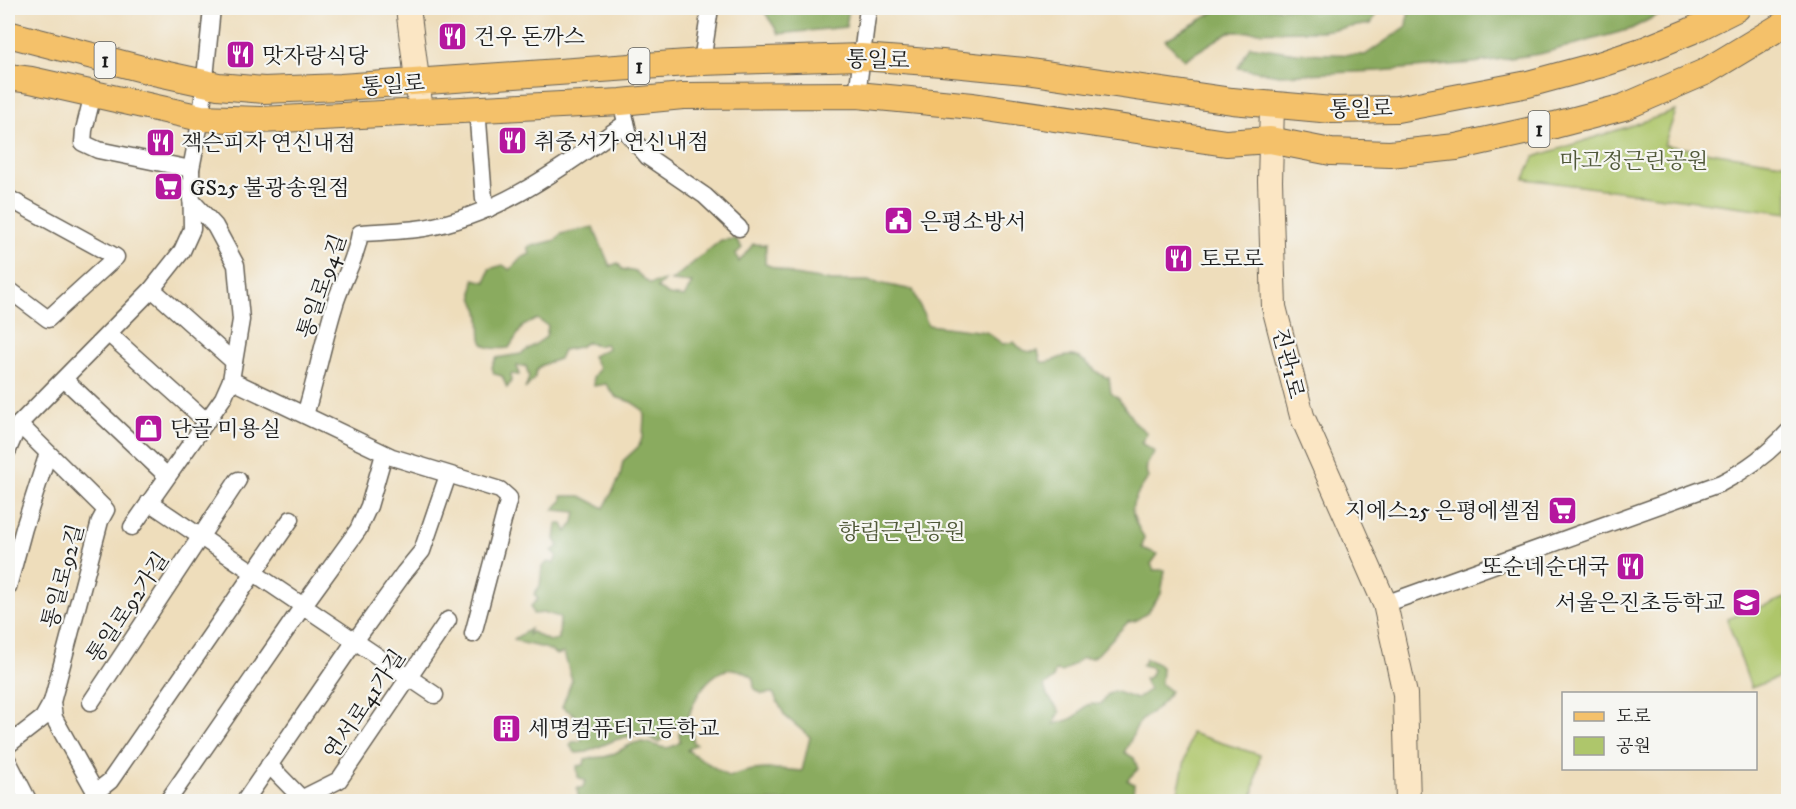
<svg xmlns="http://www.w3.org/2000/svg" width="1796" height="809" font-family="'IM FELL DW Pica','Noto Serif KR',serif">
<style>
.green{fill:#aec66b;stroke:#657144;stroke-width:1.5}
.forest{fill:#8aab5f;stroke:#53643e;stroke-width:1.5}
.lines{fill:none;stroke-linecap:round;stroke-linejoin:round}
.minor-casing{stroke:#666054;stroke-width:19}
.secondary-casing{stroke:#666054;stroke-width:26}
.primary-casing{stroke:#666054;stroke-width:28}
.minor{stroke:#fff;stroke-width:16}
.secondary{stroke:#fbe6c4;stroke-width:24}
.primary{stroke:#f4c16b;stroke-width:26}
.labels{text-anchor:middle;stroke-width:4.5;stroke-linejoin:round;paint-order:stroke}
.shield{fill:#f6f6f2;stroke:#5d5d5c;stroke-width:1.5}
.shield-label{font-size:21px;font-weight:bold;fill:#1c1c1c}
.poi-label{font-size:22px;fill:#1c1c1c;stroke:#f6f6f2;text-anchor:start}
.street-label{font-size:22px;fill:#1c1c1c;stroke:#f6f6f2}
.park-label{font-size:22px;fill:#4f5838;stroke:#f6f6f2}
</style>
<rect width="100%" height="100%" fill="#f6f6f2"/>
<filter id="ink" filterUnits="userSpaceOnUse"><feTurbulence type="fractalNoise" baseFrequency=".0167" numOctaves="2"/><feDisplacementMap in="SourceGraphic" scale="12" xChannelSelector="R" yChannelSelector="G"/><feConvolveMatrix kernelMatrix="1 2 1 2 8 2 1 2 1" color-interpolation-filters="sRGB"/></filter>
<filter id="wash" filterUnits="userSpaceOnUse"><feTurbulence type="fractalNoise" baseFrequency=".008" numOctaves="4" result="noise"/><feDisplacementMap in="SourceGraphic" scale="24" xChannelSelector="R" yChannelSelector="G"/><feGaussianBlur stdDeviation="1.35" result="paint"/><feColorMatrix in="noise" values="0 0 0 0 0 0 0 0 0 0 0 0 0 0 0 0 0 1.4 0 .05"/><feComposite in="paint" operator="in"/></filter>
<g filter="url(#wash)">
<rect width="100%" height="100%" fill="#edb"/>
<g class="green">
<path d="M1676,111L1664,145L1788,164V213L1525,179L1534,157Z"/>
<path d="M1788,597V674L1751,688L1727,619Z"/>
<path d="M1191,733L1260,755L1252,801H1176Z"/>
</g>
<g class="forest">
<path d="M762,8H849L846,27L779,34Z"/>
<path d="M1217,8H1379L1371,24L1321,31L1229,32L1184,60L1165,40L1216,11Z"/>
<path d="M1409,8H1671L1631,29L1540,54L1473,63L1379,71L1279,75L1238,68L1250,46L1296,53L1365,55L1407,26Z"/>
<path d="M593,227L610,266L618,263L622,269L636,272L650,284L665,280L657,288L669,295L684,297L692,283L671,281L721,240L736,239L742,248L736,254L739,262L753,244L766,245L765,264L794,275L832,281H868L913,290L928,325L986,332L1003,344L1014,342C1022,351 1027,353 1038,351L1041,362C1053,364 1061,354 1073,356C1089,359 1095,376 1109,378L1111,393L1119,399L1135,423L1147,433L1141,443L1155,452C1148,459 1144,468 1148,478C1130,505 1126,508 1144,537L1142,548L1158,554L1151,564L1154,570H1165L1161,594L1148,612L1135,621L1128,622L1098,654L1091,658H1083L1062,672L1055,671L1053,679L1044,686L1047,695L1060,712L1054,724C1061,722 1072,720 1077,715C1088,704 1083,704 1101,704L1107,695L1114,691L1136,699L1149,690L1144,679L1150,677L1153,670L1150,667L1142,665L1146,659L1156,663L1162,668L1161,684L1170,691C1162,710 1147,711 1137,726C1132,735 1131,743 1124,752L1134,758L1138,769L1127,780L1134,784L1133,794L1128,801H1109L1107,799L1097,802L579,801L577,788H582L586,781L578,777L577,766L584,765L585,759C593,757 596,758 603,757C616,756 627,743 639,742C657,742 662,755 680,742L679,732L692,728L693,742L696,744L687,750L729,777C754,766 776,769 802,771L810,737L785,716L773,693L762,694L754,688L753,678C722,652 695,691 688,719L670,729L659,743L650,738L647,732L615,740L587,752L576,753L570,746L572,742L582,741L575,715L562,707L572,680L564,653L556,655C545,643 526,648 514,639L530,629L528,635L532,632L549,641L559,639L560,617L546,613L533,614L531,606L538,599L534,594L540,586L542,567L548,562L554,563L557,555L552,551L559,546L555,539L557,524H563L567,532L574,522L576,512L553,510L562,501V496H581L604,508L620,477L623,461L639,446L643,435L644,415L643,410L631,402L616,397L606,384L594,386L593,377L599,369L592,356L608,348L605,344L597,346L587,342L579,347L563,350L559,359C548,363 535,364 535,378L525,389L529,377L526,366H517L519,375L511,374V382L507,388L502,376L494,374L492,367L496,358L521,354L546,337L548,326L537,319L523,326L509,348C471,352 484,337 479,311C478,307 476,306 475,302C471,295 473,286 474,279L486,282L489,269L503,265L510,270L521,258L530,254L528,247L556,240L561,234Z"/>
</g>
</g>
<g filter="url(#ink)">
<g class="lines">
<defs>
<g id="minor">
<path d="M702,62L710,8"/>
<path d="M93,94L84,130L83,143L98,150L191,169"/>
<path d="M857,95L868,8"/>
<path d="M477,108L484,199L488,209"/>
<path d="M624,114L629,135L648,157L705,196L739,228"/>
<path d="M8,198L116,257L48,319L8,289"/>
<path d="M152,289L234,362"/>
<path d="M109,334L206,421"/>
<path d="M64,379L167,476"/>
<path d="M231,380L392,457L500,490L509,498L473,634"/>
<path d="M305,415C316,379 323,343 334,307C341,282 356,260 360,233C381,232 403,231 424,228C501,215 564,166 626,123"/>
<path d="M19,424L106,510L100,521L52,702L54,718L101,802"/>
<path d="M8,450L19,424L152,289L182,251L192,229L191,169L201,118L212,8"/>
<path d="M149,502L435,695"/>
<path d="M132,527L223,398L231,380L241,320L236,265L215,226L191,200"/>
<path d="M8,587L24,528L48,453"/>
<path d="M1385,604L1721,483C1746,470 1769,453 1788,432"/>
<path d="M91,702L238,480"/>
<path d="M8,745L43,718L52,702"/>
<path d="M8,761L29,802"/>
<path d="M269,765L305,802"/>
<path d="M96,792L110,781L291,519"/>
<path d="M167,802L303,606L358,530L369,506L384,454"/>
<path d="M244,802L355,641L404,573L422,551L448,475"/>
<path d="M295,802L339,780L448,620"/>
</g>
<g id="secondary">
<path d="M408,8L421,111"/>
<path d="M1272,106L1270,181L1274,307L1302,416L1385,604L1405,694L1408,802"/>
</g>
<g id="primary">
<path d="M8,34L154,72L218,86L264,90L341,87L702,62L861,57L942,63L1025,71L1232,101L1332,110L1397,109L1528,84L1602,64L1647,49L1691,31L1737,8"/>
<path d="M8,77L31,80L201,118L261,120L621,102L683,96L857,95L973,106L1226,143L1270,140L1331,152L1390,154L1456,147L1555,125L1624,107L1705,72L1788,22"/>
</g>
</defs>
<use href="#minor" class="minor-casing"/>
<use href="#secondary" class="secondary-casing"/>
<use href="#primary" class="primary-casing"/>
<use href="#minor" class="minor"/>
<use href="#secondary" class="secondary"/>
<use href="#primary" class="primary"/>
</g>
</g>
<defs>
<symbol id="restaurant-square" viewBox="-11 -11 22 22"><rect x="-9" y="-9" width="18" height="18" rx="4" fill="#b5179e" stroke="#f6f6f2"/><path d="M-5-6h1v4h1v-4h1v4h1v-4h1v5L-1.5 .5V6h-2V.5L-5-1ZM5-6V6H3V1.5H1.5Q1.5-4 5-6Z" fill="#fff"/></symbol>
<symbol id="supermarket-square" viewBox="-11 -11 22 22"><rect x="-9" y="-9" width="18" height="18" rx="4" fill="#b5179e" stroke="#f6f6f2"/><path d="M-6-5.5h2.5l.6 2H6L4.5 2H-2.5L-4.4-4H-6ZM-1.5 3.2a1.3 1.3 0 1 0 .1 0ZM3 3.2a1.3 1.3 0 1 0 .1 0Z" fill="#fff"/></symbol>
<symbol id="civic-square" viewBox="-11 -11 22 22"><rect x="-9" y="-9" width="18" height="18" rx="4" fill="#b5179e" stroke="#f6f6f2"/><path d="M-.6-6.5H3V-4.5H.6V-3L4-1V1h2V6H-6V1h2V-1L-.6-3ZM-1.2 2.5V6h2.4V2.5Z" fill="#fff"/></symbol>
<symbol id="shop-square" viewBox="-11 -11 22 22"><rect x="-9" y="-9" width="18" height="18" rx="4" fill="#b5179e" stroke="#f6f6f2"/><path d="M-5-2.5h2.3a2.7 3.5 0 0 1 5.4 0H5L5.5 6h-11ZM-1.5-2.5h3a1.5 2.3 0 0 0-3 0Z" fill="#fff"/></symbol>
<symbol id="school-square" viewBox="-11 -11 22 22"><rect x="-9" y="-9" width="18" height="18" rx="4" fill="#b5179e" stroke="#f6f6f2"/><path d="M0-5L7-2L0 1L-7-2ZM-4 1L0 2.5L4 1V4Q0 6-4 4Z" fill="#fff"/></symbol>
<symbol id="building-square" viewBox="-11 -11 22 22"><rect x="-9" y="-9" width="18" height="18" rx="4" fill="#b5179e" stroke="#f6f6f2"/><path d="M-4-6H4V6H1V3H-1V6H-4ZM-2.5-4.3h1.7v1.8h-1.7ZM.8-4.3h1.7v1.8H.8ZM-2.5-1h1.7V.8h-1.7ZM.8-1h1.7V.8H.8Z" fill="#fff"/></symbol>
</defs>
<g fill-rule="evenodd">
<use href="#restaurant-square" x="436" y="20" width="33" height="33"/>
<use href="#restaurant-square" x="224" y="38" width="33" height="33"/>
<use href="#restaurant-square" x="496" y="124" width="33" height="33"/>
<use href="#restaurant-square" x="144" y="126" width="33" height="33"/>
<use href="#supermarket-square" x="152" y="170" width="33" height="33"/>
<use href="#civic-square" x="882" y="204" width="33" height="33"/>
<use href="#restaurant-square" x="1162" y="242" width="33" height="33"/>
<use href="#shop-square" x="132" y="412" width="33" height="33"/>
<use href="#supermarket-square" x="1546" y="494" width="33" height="33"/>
<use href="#restaurant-square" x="1614" y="550" width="33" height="33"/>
<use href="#school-square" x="1730" y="586" width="33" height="33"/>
<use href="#building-square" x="490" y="712" width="33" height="33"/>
</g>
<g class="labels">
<g class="shield">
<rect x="94.5" y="42" width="21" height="36" rx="4.5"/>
<rect x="628.5" y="48" width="21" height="36" rx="4.5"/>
<rect x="1528.5" y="111" width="21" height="36" rx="4.5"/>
</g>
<g class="shield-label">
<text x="105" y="67">1</text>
<text x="639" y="73">1</text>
<text x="1539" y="136">1</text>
</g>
<g class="poi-label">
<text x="474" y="44">건우 돈까스</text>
<text x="262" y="63">맛자랑식당</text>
<text x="534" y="149">취중서가 연신내점</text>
<text x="181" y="150">잭슨피자 연신내점</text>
<text x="190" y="195">GS25 불광송원점</text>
<text x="920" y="229">은평소방서</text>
<text x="1200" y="266">토로로</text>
<text x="170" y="436">단골 미용실</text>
<text x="1541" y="518" text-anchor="end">지에스25 은평에셀점</text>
<text x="1609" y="574" text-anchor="end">또순네순대국</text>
<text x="1725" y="610" text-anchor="end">서울은진초등학교</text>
<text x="528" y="736">세명컴퓨터고등학교</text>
</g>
<g class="street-label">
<text transform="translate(878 59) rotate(2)" y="8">통일로</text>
<text transform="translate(393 84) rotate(-4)" y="8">통일로</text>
<text transform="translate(1361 108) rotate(-1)" y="8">통일로</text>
<text transform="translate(321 286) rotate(-71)" y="8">통일로94길</text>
<text transform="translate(1289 363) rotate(76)" y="8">진관1로</text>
<text transform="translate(62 576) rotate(-75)" y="8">통일로92길</text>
<text transform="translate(127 607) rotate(-56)" y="8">통일로92가길</text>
<text transform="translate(364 704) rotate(-56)" y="8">연서로41가길</text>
</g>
<g class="park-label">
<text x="1634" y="168">마고정근린공원</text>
<text x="902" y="539">향림근린공원</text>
</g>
</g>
<rect width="1796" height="809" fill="none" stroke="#f6f6f2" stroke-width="30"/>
<rect x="1562" y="692" width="195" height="78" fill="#f6f6f2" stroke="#9f9f9c" stroke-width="1.5"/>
<rect x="1574" y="712" width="30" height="9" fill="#f4c16b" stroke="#9f9f9c" stroke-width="1.5"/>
<text x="1616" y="722" font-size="18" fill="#1c1c1c">도로</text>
<rect x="1574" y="737" width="30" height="18" fill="#aec66b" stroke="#9f9f9c" stroke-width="1.5"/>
<text x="1616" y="752" font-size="18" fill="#1c1c1c">공원</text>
</svg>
